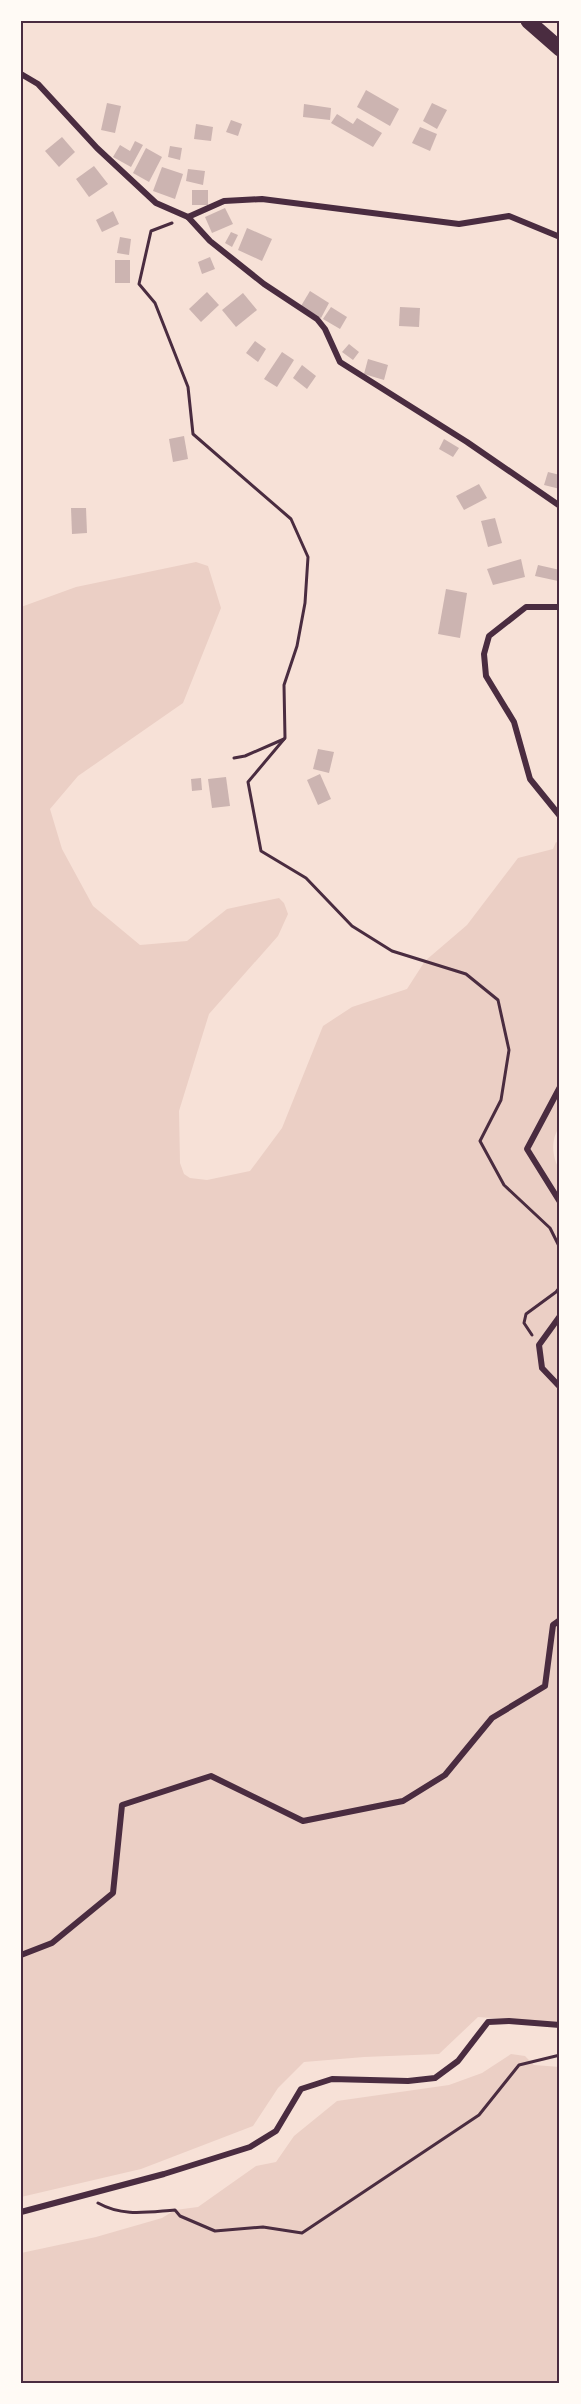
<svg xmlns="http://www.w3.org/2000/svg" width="581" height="2404" font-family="'Noto Sans',sans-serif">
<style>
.green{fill:#ebcfc5}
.building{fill:#ccb4b1}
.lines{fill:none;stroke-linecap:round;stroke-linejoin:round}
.path{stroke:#4a2c40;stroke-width:3}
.minor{stroke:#4a2c40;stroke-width:6}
.primary{stroke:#4a2c40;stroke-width:15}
.neatline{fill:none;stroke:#4a2c40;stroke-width:2}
</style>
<rect width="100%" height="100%" fill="#f7e1d7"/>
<g class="green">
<path d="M196,562L208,566L221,608L183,703L78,776L50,809L62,849L93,906L140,945L187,941L227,909L279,898L284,903L288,914L278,936L209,1014L179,1111L180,1163L184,1174L190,1178L207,1180L250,1171L282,1128L323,1026L352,1007L407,989L425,961L467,925L518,858L553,849L556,842L560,844V1126C550,1140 552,1157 560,1171V2023L478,2017L439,2054L364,2057L304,2062L278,2088L253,2126L141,2169L21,2197V607L76,587Z"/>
<path d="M511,2054L525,2056L534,2065L560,2067V2383H21V2253L96,2237L162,2218L175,2210L198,2207L256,2166L276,2162L294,2136L337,2101L449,2085L482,2073Z"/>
</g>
<g class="building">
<path d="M366,90L399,109L390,126L357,107Z"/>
<path d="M107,103L121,106L115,133L101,130Z"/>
<path d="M432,103L447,110L437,129L423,121Z"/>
<path d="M304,104L331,108L330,120L303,117Z"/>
<path d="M337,114L353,124L357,118L382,133L373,147L331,123Z"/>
<path d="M231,120L242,124L238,136L226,132Z"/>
<path d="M196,124L213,127L211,141L194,139Z"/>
<path d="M420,127L437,134L430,151L412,143Z"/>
<path d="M62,137L75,152L59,167L45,151Z"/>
<path d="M135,141L143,145L131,167L113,157L120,145L130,151Z"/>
<path d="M170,146L182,148L180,160L168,157Z"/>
<path d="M146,148L162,157L149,182L133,173Z"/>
<path d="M94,166L108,184L89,197L76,179Z"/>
<path d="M162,167L183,174L175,199L153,191Z"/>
<path d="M188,169L205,171L203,185L186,181Z"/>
<rect x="192" y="190" width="16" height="15"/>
<path d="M225,208L233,224L212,233L205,217Z"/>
<path d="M113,211L119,224L102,232L96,220Z"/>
<path d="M247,228L272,239L262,261L238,250Z"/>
<path d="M231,232L238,235L232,247L225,243Z"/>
<path d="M120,237L131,239L129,255L117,253Z"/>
<path d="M210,257L215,269L202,274L198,262Z"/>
<rect x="115" y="260" width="15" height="23"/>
<path d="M310,291L329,303L321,318L301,306Z"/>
<path d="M207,292L219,305L201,322L189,309Z"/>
<path d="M243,293L257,310L236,327L222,310Z"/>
<path d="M331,307L347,317L340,329L323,319Z"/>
<path d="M400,307L420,308L419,327L399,326Z"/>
<path d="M255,341L266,349L258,362L246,353Z"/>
<path d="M349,344L359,352L353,360L342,352Z"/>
<path d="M282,352L294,360L277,387L264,379Z"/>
<path d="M368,359L388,365L384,380L364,374Z"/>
<path d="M302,365L316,376L307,389L293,378Z"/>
<path d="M184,436L188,459L173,462L169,439Z"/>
<path d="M444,439L459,448L453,457L439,449Z"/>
<path d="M548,472L560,475V489L544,485Z"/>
<path d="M479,484L487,498L464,510L456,496Z"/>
<path d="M71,508H86L87,533L72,534Z"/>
<path d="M495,518L502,543L488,547L481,521Z"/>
<path d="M521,559L525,577L493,585L487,569Z"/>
<path d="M538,565L560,570L558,581L535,576Z"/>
<path d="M446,589L467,593L460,638L438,634Z"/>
<path d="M318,749L334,752L329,773L313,769Z"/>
<path d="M320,774L331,799L318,805L307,780Z"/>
<path d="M226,777L230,806L212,808L208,779Z"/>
<path d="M201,778L202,790L192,791L191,779Z"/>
</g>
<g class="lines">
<g class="path">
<path d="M172,223L151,231L139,284L155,303L188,387L193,434L291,519L308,557L305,603L297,646L284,685L285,738L248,782L261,851L306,878L352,926L392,951L466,974L498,1000L509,1050L501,1100L480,1141L504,1185L550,1228L560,1248"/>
<path d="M234,758L245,756L284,739"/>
<path d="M532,1335L524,1323L526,1314L556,1292L560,1287"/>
<path d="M98,2203C123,2217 147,2212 175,2210L180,2216L215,2231L263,2227L302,2233L479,2115L519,2065L560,2055"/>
</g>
<g class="minor">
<path d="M21,74L38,84L97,148L156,203L188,217L224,201L262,199L459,224L509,216L560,237"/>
<path d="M188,217L210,241L264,284L317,319L325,329L340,362L467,442L560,506"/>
<path d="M560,607H526L489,636L484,654L486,676L514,722L530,779L560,816"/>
<path d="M560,1087L527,1149L560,1202"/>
<path d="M560,1316L539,1345L542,1368L560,1387"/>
<path d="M21,1955L52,1943L113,1893L122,1805L211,1776L303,1821L403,1801L445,1775L492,1718L545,1686L553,1625L560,1620"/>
<path d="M21,2212L164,2174L250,2147L276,2131L301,2089L332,2079L408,2081L435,2078L458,2061L488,2022L509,2021L560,2025"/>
</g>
<path class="primary" d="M528,21L560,49"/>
</g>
<rect width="581" height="2404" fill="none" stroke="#fffaf5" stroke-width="45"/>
<rect x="22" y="22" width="536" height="2360" class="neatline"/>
</svg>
